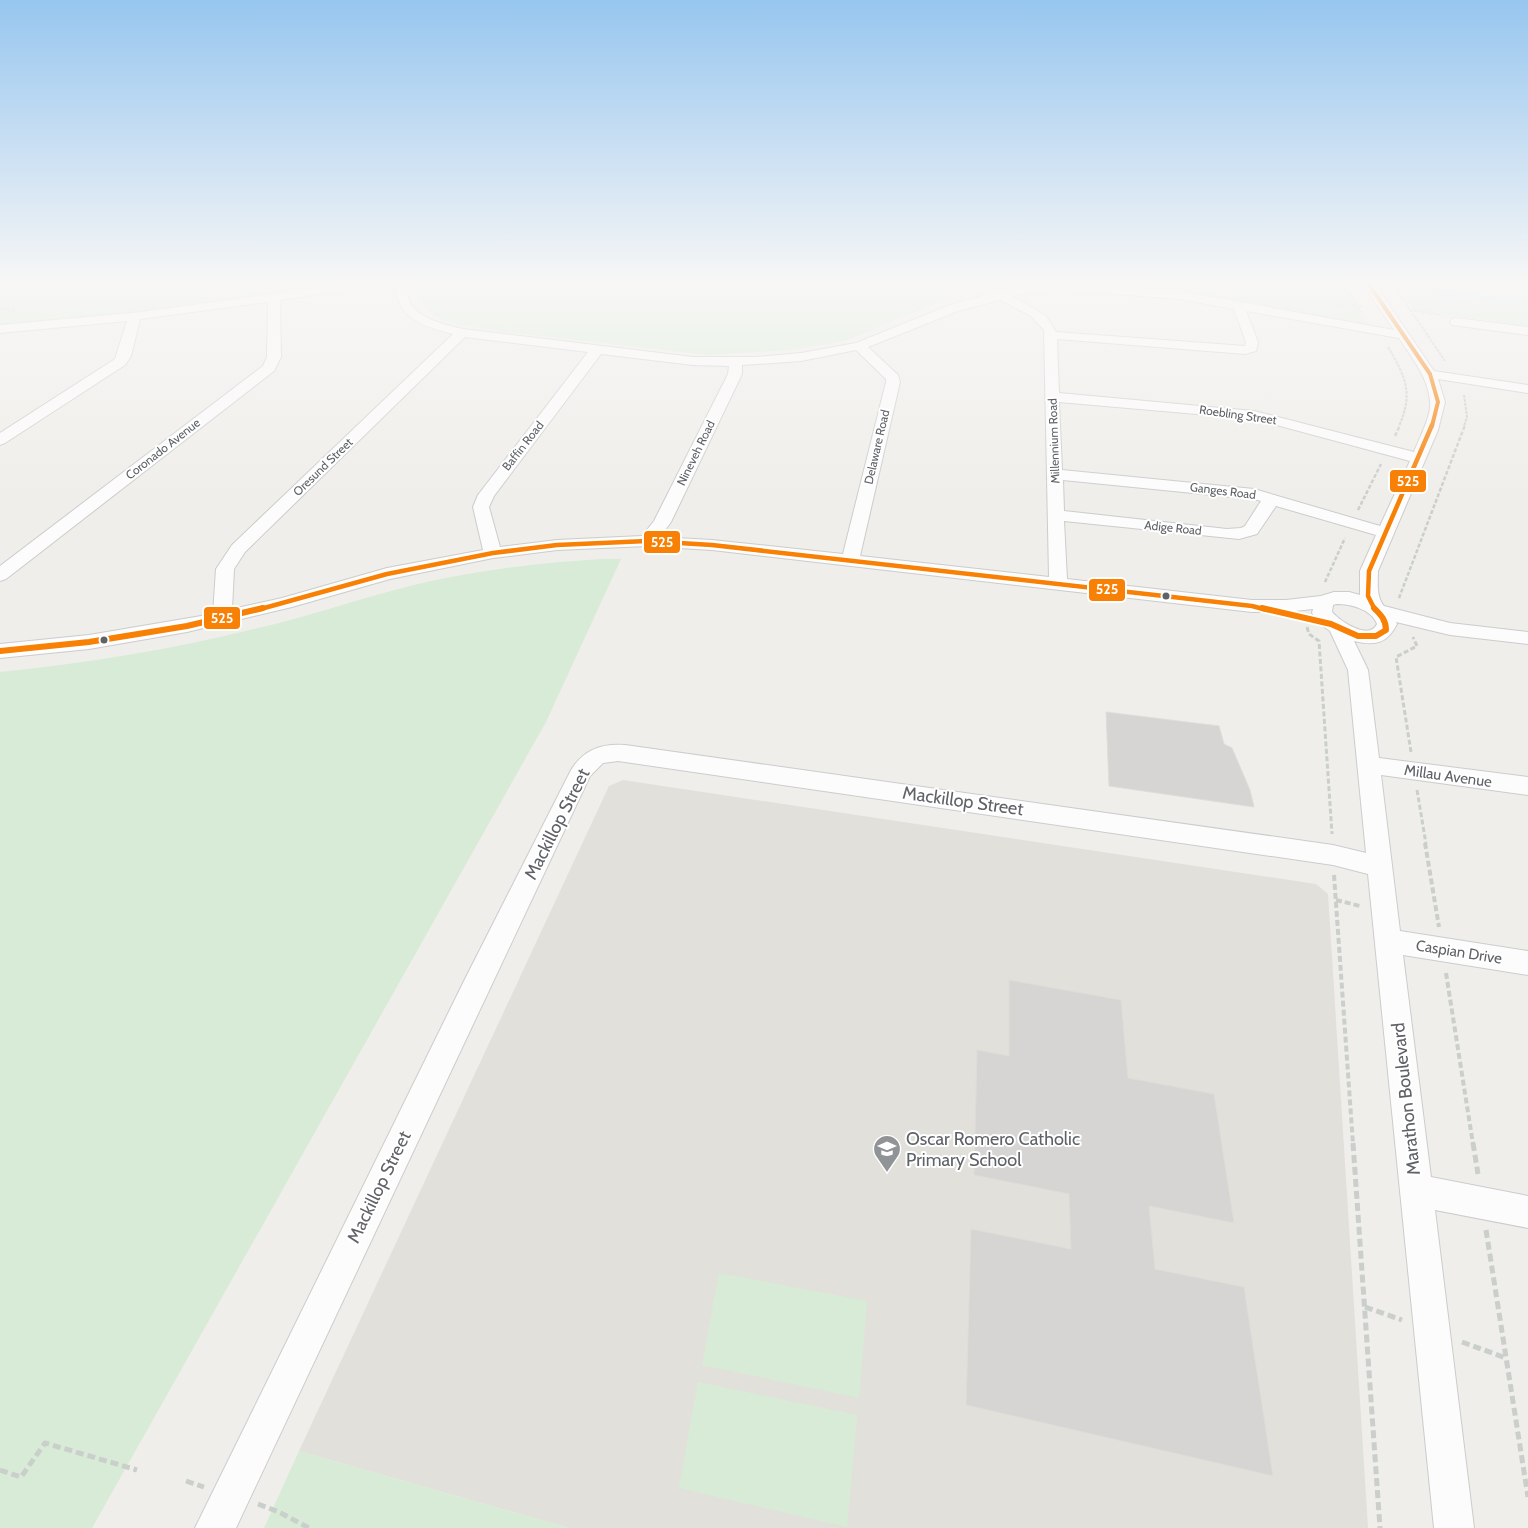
<svg xmlns="http://www.w3.org/2000/svg" width="1528" height="1528" font-family="Cabin,sans-serif">
<style>
.education{fill:#e2e0da}
.green{fill:#d8ebd6}
.lines{fill:none;stroke-linecap:round;stroke-linejoin:round}
.stream{stroke:#bfe0f9;stroke-width:4}
.building{fill:#d6d5d3;stroke:#deddd9}
.minor-casing{stroke:#cbcccc;stroke-width:2}
.path-far4{stroke:#cacfcc;stroke-width:2;stroke-dasharray:3 1;stroke-linecap:butt}
.path-far3{stroke:#cacfcc;stroke-width:2.5;stroke-dasharray:4 2;stroke-linecap:butt}
.path-far2{stroke:#cacfcc;stroke-width:3;stroke-dasharray:5 2.5;stroke-linecap:butt}
.path-far1{stroke:#cacfcc;stroke-width:4;stroke-dasharray:6 3;stroke-linecap:butt}
.path{stroke:#cacfcc;stroke-width:5;stroke-dasharray:8 4;stroke-linecap:butt}
.minor{fill:#fdfcfc;fill-rule:evenodd}
.bus-1-far2-casing{stroke:#fff;stroke-width:5.5}
.bus-1-far1-casing{stroke:#fff;stroke-width:7}
.bus-1-casing{stroke:#fff;stroke-width:10}
.bus-1-far2{stroke:#f78005;stroke-width:4}
.bus-1-far1{stroke:#f78005;stroke-width:4.5}
.bus-1{stroke:#f78005;stroke-width:6}
.bus-dot{fill:#5f6368;stroke:#fff;stroke-width:2}
.labels{text-anchor:middle;stroke-width:4;stroke-linejoin:round;paint-order:stroke}
.far-street-label{font-size:12px;fill:#5f6368;stroke:#fff}
.street-label{font-size:15px;fill:#5f6368;stroke:#fff}
.near-street-label{font-size:18px;fill:#5f6368;stroke:#fff}
.near-poi-label{font-size:18px;fill:#5f6368;stroke:#fff;text-anchor:start}
.line-badge{stroke:#fff;stroke-width:2}
.badge-label{font-size:14px;text-anchor:middle;font-weight:bold;fill:#fff}
</style>
<rect width="100%" height="100%" fill="#efeeea"/>
<path class="education" d="M623,780L1316,884L1328,894L1368,1528H569L299,1451L609,786Z"/>
<g class="green">
<path d="M0,283H362L41,324L0,326Z"/>
<path d="M412,283H1017L932,305L845,341L790,350L708,355L503,332L464,326L445,321L427,311L416,297Z"/>
<path d="M1085,283H1343L1370,328L1169,291V289Z"/>
<path d="M1395,283H1528V326L1413,310Z"/>
<path d="M601,559H621L546,722L92,1528H0V672C86,663 170,650 254,629C308,617 360,598 414,585C476,570 538,563 601,559Z"/>
<path d="M719,1273L867,1301L859,1398L702,1365Z"/>
<path d="M698,1382L857,1415L847,1527L679,1488Z"/>
<path d="M299,1451L569,1528H264Z"/>
</g>
<g class="lines">
<g class="stream">
<path d="M1225,283L1280,285L1327,283"/>
<path d="M1414,289L1528,303"/>
</g>
</g>
<g class="building">
<path d="M1106,712L1219,726L1224,744L1232,748L1250,790L1254,807L1109,786Z"/>
<path d="M1009,980L1121,1000L1128,1078L1214,1094L1234,1223L1149,1206L1155,1269L1244,1287L1273,1476L966,1405L971,1229L1071,1249L1069,1194L974,1175L977,1050L1009,1056Z"/>
</g>
<g class="lines">
<defs>
<g id="minor">
<path d="M352,283H381L375,286L280,300L281,357L274,371L6,579L0,581V566L263,366L267,357L268,302L140,319L131,356L125,365L5,443L0,445V433L115,359L127,321L0,333V325L141,312Z"/>
<path d="M391,283L406,284C409,290 407,297 410,303C419,319 446,325 463,329L693,357H755L801,353L856,343L950,305L1000,291L1051,283L1179,291L1394,330L1362,283H1374L1434,371L1528,385V393L1438,379L1445,402L1438,430L1378,571C1378,582 1376,597 1384,606L1450,623L1528,632V644L1450,635L1396,622L1397,624C1387,644 1375,646 1354,641L1368,670L1379,758L1528,777V795L1381,775L1400,931L1528,951V975L1403,955L1431,1177L1528,1196V1228L1435,1210L1474,1528H1434L1368,874L1333,865L618,761L603,763L590,776L236,1528H195L465,979L570,772C582,750 601,743 625,745L1333,845L1366,853L1348,670L1330,631L1320,624L1312,613L1313,609L1286,612H1252L712,550L647,546L557,550L493,558L390,579L292,607L187,632L89,649L0,658V644L89,635L213,614L216,569L232,545L453,334C426,327 398,320 396,288ZM1052,289L1179,299L1234,309L1246,342L1245,346L1056,332L1046,316L1012,296ZM1000,300L1031,316L1044,330L1049,577L860,556L900,382L898,375L868,347L958,311ZM1246,311L1399,338C1412,358 1428,377 1430,401C1432,415 1419,439 1414,452L1254,411L1059,393L1057,339L1245,354L1256,351L1258,342ZM465,337L588,352L478,495L473,507L483,550L387,568L282,598L232,609L234,569L245,552ZM856,350L886,379V382L843,554L712,540L660,537L671,522L742,374V365L801,361ZM601,354L693,365L729,366L728,374L654,521L642,536L557,540L500,547L489,507L494,496ZM1059,402L1254,419L1410,461L1380,526L1254,489L1062,470ZM1063,480L1253,499L1261,501L1245,526L1241,528L1227,529L1064,511ZM1276,506L1376,535L1360,571V595L1349,592H1334L1321,596L1286,600H1252L1067,579L1064,521L1239,539L1257,534ZM1336,604C1351,604 1371,609 1377,624C1369,641 1340,621 1332,612L1333,605Z"/>
<path d="M1456,318L1528,327V335L1452,325L1450,322L1452,319Z"/>
</g>
</defs>
<use href="#minor" class="minor-casing"/>
<g class="path-far4">
<path d="M1343,283L1361,312"/>
<path d="M1392,283L1445,361"/>
<path d="M1470,283L1528,289"/>
<path d="M1331,305L1364,306"/>
<path d="M0,308L15,311"/>
<path d="M1410,310L1441,315"/>
<path d="M1388,347C1405,376 1414,393 1399,426"/>
<path d="M1464,395L1467,417L1464,426"/>
</g>
<g class="path-far3">
<path d="M1395,436L1400,425"/>
<path d="M1358,510L1381,464"/>
<path d="M1325,582L1345,538"/>
<path d="M1399,598L1465,425"/>
</g>
<g class="path-far2">
<path d="M1307,627L1309,634L1319,641L1332,834"/>
<path d="M1411,752L1396,657L1417,646L1413,637"/>
<path d="M1417,790L1426,844"/>
</g>
<g class="path-far1">
<path d="M1425,843L1439,927"/>
<path d="M1334,875L1353,1144"/>
<path d="M1336,900L1360,906"/>
<path d="M1446,973L1473,1144"/>
</g>
<g class="path">
<path d="M1353,1143L1380,1528"/>
<path d="M1473,1143L1478,1174"/>
<path d="M1486,1230L1528,1497"/>
<path d="M1365,1307L1402,1320"/>
<path d="M1462,1342L1506,1358"/>
<path d="M0,1470L21,1477L45,1443L137,1470"/>
<path d="M186,1481L204,1487"/>
<path d="M258,1504L279,1512L309,1528"/>
</g>
<use href="#minor" class="minor"/>
<defs>
<path id="bus-1-far2" d="M1368,283L1430,374L1438,402L1432,426"/>
<g id="bus-1-far1">
<path d="M257,610L387,574L493,553L557,545L647,541L712,545L1252,606L1267,610"/>
<path d="M1375,610L1368,596L1369,571L1432,425"/>
</g>
<g id="bus-1">
<path d="M1262,608L1331,624L1358,636H1376L1386,630C1386,620 1381,615 1374,608"/>
<path d="M0,651L89,642L187,626L263,608"/>
</g>
</defs>
<use href="#bus-1-far2" class="bus-1-far2-casing"/>
<use href="#bus-1-far1" class="bus-1-far1-casing"/>
<use href="#bus-1" class="bus-1-casing"/>
<use href="#bus-1-far2" class="bus-1-far2"/>
<use href="#bus-1-far1" class="bus-1-far1"/>
<use href="#bus-1" class="bus-1"/>
</g>
<linearGradient id="sky" x2="0" y2="1"><stop stop-color="#97c6ef"/><stop offset="0.57" stop-color="#f8f7f6"/><stop offset="1" stop-color="#f8f7f6" stop-opacity="0"/></linearGradient>
<rect width="1528" height="497" fill="url(#sky)"/>
<defs>
<symbol id="school-pin" viewBox="-11 -11 22 30"><path d="M0 17L-7.5 6A9.5 9.5 0 1 1 7.5 6Z" fill="#919496" stroke="#fff"/><path d="M0-5L7-2L0 1L-7-2ZM-4 1L0 2.5L4 1V4Q0 6-4 4Z" fill="#fff"/></symbol>
</defs>
<g fill-rule="evenodd">
<use href="#school-pin" x="871" y="1133" width="32" height="43"/>
</g>
<g class="bus-dot">
<circle cx="1166" cy="596" r="4.5"/>
<circle cx="104" cy="640" r="4.5"/>
</g>
<g class="labels">
<g class="far-street-label">
<text transform="translate(1238 415) rotate(8)" y="4">Roebling Street</text>
<text transform="translate(1054 441) rotate(-92)" y="4">Millennium Road</text>
<text transform="translate(523 446) rotate(-52)" y="4">Baffin Road</text>
<text transform="translate(877 447) rotate(-77)" y="4">Delaware Road</text>
<text transform="translate(163 449) rotate(-38)" y="4">Coronado Avenue</text>
<text transform="translate(696 453) rotate(-64)" y="4">Nineveh Road</text>
<text transform="translate(323 467) rotate(-44)" y="4">Oresund Street</text>
<text transform="translate(1223 491) rotate(7)" y="4">Ganges Road</text>
<text transform="translate(1173 528) rotate(6)" y="4">Adige Road</text>
</g>
<g class="street-label">
<text transform="translate(1448 776) rotate(8)" y="5">Millau Avenue</text>
<text transform="translate(1459 952) rotate(9)" y="5">Caspian Drive</text>
</g>
<g class="near-street-label">
<text transform="translate(963 801) rotate(8)" y="6">Mackillop Street</text>
<text transform="translate(557 824) rotate(-63)" y="6">Mackillop Street</text>
<text transform="translate(1406 1099) rotate(-96)" y="6">Marathon Boulevard</text>
<text transform="translate(379 1187) rotate(-64)" y="6">Mackillop Street</text>
</g>
<g class="near-poi-label">
<text x="906" y="1145">Oscar Romero Catholic<tspan x="906" dy="21">Primary School</tspan></text>
</g>
</g>
<g class="line-badge">
<rect x="1389" y="469" width="38" height="24" rx="5" fill="#f78005"/>
<rect x="643" y="530" width="38" height="24" rx="5" fill="#f78005"/>
<rect x="1088" y="578" width="38" height="24" rx="5" fill="#f78005"/>
<rect x="203" y="606" width="38" height="24" rx="5" fill="#f78005"/>
</g>
<g class="badge-label">
<text x="1408" y="486">525</text>
<text x="662" y="547">525</text>
<text x="1107" y="594">525</text>
<text x="222" y="623">525</text>
</g>
</svg>
